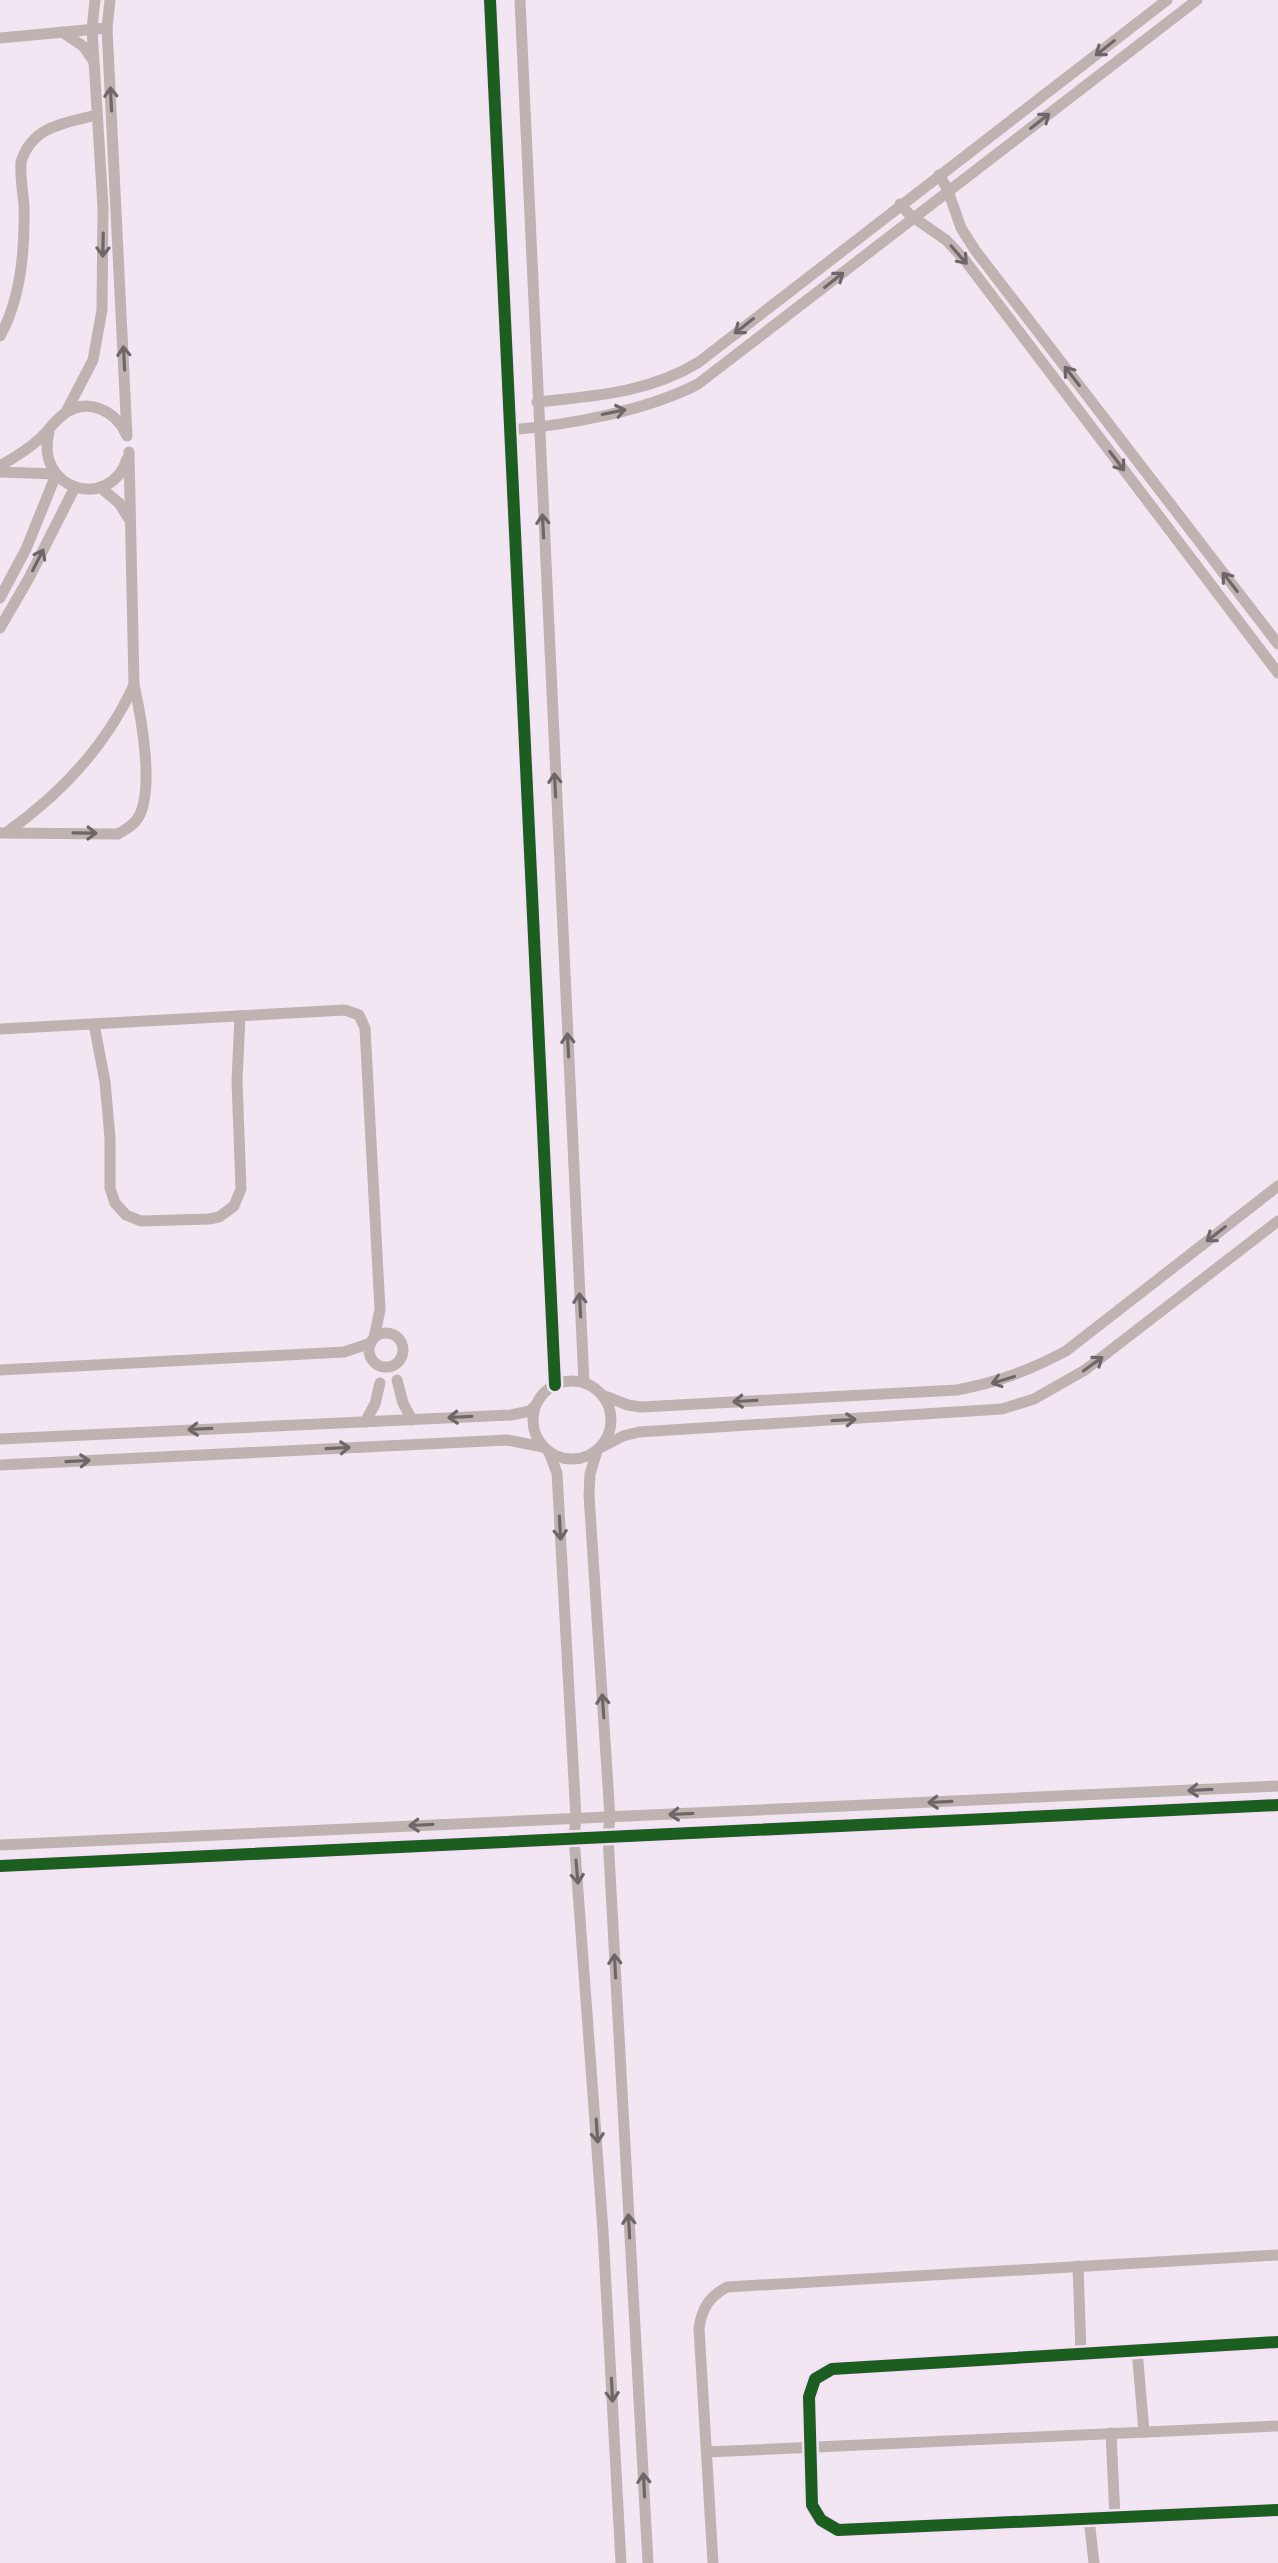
<svg xmlns="http://www.w3.org/2000/svg" width="1278" height="2563" font-family="'Golos Text',sans-serif">
<style>
.lines{fill:none;stroke-linecap:round;stroke-linejoin:round}
.street{stroke:#beb3b0;stroke-width:11}
.cycleway-casing{stroke:#f5e0f8;stroke-width:17}
.cycleway{stroke:#1b5e20;stroke-width:12}
.oneway{stroke:#6f6669}
</style>
<rect width="100%" height="100%" fill="#f1e6f2"/>
<g class="lines">
<g class="street">
<path d="M110,0L107,28L127,436"/>
<path d="M490,0L555,1385"/>
<path d="M520,0L584,1383"/>
<path d="M62,32L83,46L93,60"/>
<path d="M0,38L107,28"/>
<path d="M939,175L947,188L961,228L975,250L1278,644"/>
<path d="M900,204L910,215L946,240L964,259L1278,673"/>
<path d="M0,336C21,299 25,248 24,206C23,192 20,177 21,162C32,126 64,123 97,115"/>
<path d="M537,402C594,396 649,393 699,362L1167,0"/>
<path d="M66,412L93,360L102,310L103,207L92,29L95,0"/>
<path d="M510,430C568,425 646,411 698,384L1197,0"/>
<path d="M49,432C34,490 110,512 127,459"/>
<path d="M0,466C13,458 26,451 37,441C47,433 53,422 64,414C87,397 115,410 126,434"/>
<path d="M0,472L55,474"/>
<path d="M100,487L119,503L129,519"/>
<path d="M0,598L26,549L56,475"/>
<path d="M0,628L29,578L75,487"/>
<path d="M7,832C62,793 106,746 134,685"/>
<path d="M0,833L118,834C126,829 133,826 138,818C155,790 141,716 134,685L129,452"/>
<path d="M94,1024L105,1082L110,1138V1188L115,1203L126,1215L141,1221L209,1219L219,1217L234,1206L241,1189L237,1081L240,1016"/>
<path d="M0,1029L345,1010L359,1015L365,1028L380,1310L374,1338"/>
<circle cx="386" cy="1350" r="17"/>
<path d="M0,1370L344,1352L371,1343"/>
<path d="M397,1380L403,1403L412,1420"/>
<circle cx="572" cy="1420" r="39"/>
<path d="M602,1395L628,1405L641,1407L957,1390C999,1382 1028,1371 1066,1351L1278,1186"/>
<path d="M365,1422L375,1404L380,1383"/>
<path d="M0,1439L511,1415L530,1411L535,1406"/>
<path d="M602,1447L623,1436L639,1432L1002,1409L1034,1399L1085,1370L1278,1221"/>
<path d="M597,1451L590,1474L589,1495L610,1817L608,1836L648,2563"/>
<path d="M549,1452L557,1473L576,1818L574,1837L603,2231L621,2563"/>
<path d="M0,1465L507,1440L543,1447"/>
<path d="M0,1845L1278,1786"/>
<path d="M0,1866L1278,1805"/>
<path d="M1078,2266L1081,2353"/>
<path d="M1278,2342L832,2369L815,2379L809,2397L812,2505L821,2520L838,2530L1278,2510"/>
<path d="M1137,2350L1144,2432"/>
<path d="M1111,2433L1115,2518"/>
<path d="M707,2452L1278,2426"/>
<path d="M1089,2519L1094,2563"/>
<path d="M713,2563L699,2328C702,2308 709,2297 727,2287L1278,2255"/>
</g>
<defs>
<g id="cycleway">
<path d="M490,0L555,1385"/>
<path d="M0,1866L1278,1805"/>
<path d="M1278,2342L832,2369L815,2379L809,2397L812,2505L821,2520L838,2530L1278,2510"/>
</g>
</defs>
<use href="#cycleway" class="cycleway-casing"/>
<use href="#cycleway" class="cycleway"/>
</g>
<defs><path id="oneway-shaft" d="M-6 0H5M1.5-3L5.5 0L1.5 3" fill="none" stroke-width="1.6" stroke-linecap="round" stroke-linejoin="round" transform="scale(2)"/></defs>
<g class="oneway">
<use href="#oneway-shaft" transform="translate(1105 48) rotate(142)"/>
<use href="#oneway-shaft" transform="translate(111 99) rotate(-93)"/>
<use href="#oneway-shaft" transform="translate(1040 121) rotate(-38)"/>
<use href="#oneway-shaft" transform="translate(103 245) rotate(91)"/>
<use href="#oneway-shaft" transform="translate(959 255) rotate(49)"/>
<use href="#oneway-shaft" transform="translate(834 280) rotate(-38)"/>
<use href="#oneway-shaft" transform="translate(744 326) rotate(142)"/>
<use href="#oneway-shaft" transform="translate(124 358) rotate(-93)"/>
<use href="#oneway-shaft" transform="translate(1072 376) rotate(-128)"/>
<use href="#oneway-shaft" transform="translate(614 412) rotate(-12)"/>
<use href="#oneway-shaft" transform="translate(1117 461) rotate(53)"/>
<use href="#oneway-shaft" transform="translate(543 526) rotate(-93)"/>
<use href="#oneway-shaft" transform="translate(38 560) rotate(-63)"/>
<use href="#oneway-shaft" transform="translate(1230 582) rotate(-128)"/>
<use href="#oneway-shaft" transform="translate(555 785) rotate(-93)"/>
<use href="#oneway-shaft" transform="translate(85 833) rotate(1)"/>
<use href="#oneway-shaft" transform="translate(568 1045) rotate(-93)"/>
<use href="#oneway-shaft" transform="translate(1216 1234) rotate(142)"/>
<use href="#oneway-shaft" transform="translate(580 1305) rotate(-93)"/>
<use href="#oneway-shaft" transform="translate(1093 1364) rotate(-36)"/>
<use href="#oneway-shaft" transform="translate(1003 1380) rotate(163)"/>
<use href="#oneway-shaft" transform="translate(745 1401) rotate(177)"/>
<use href="#oneway-shaft" transform="translate(460 1417) rotate(177)"/>
<use href="#oneway-shaft" transform="translate(844 1420) rotate(-3)"/>
<use href="#oneway-shaft" transform="translate(200 1429) rotate(177)"/>
<use href="#oneway-shaft" transform="translate(338 1448) rotate(-3)"/>
<use href="#oneway-shaft" transform="translate(78 1461) rotate(-3)"/>
<use href="#oneway-shaft" transform="translate(560 1528) rotate(87)"/>
<use href="#oneway-shaft" transform="translate(603 1706) rotate(-94)"/>
<use href="#oneway-shaft" transform="translate(1200 1790) rotate(177)"/>
<use href="#oneway-shaft" transform="translate(940 1802) rotate(177)"/>
<use href="#oneway-shaft" transform="translate(681 1814) rotate(177)"/>
<use href="#oneway-shaft" transform="translate(421 1825) rotate(177)"/>
<use href="#oneway-shaft" transform="translate(577 1872) rotate(85)"/>
<use href="#oneway-shaft" transform="translate(615 1966) rotate(-93)"/>
<use href="#oneway-shaft" transform="translate(597 2131) rotate(86)"/>
<use href="#oneway-shaft" transform="translate(629 2226) rotate(-93)"/>
<use href="#oneway-shaft" transform="translate(612 2390) rotate(87)"/>
<use href="#oneway-shaft" transform="translate(644 2485) rotate(-93)"/>
</g>
</svg>
